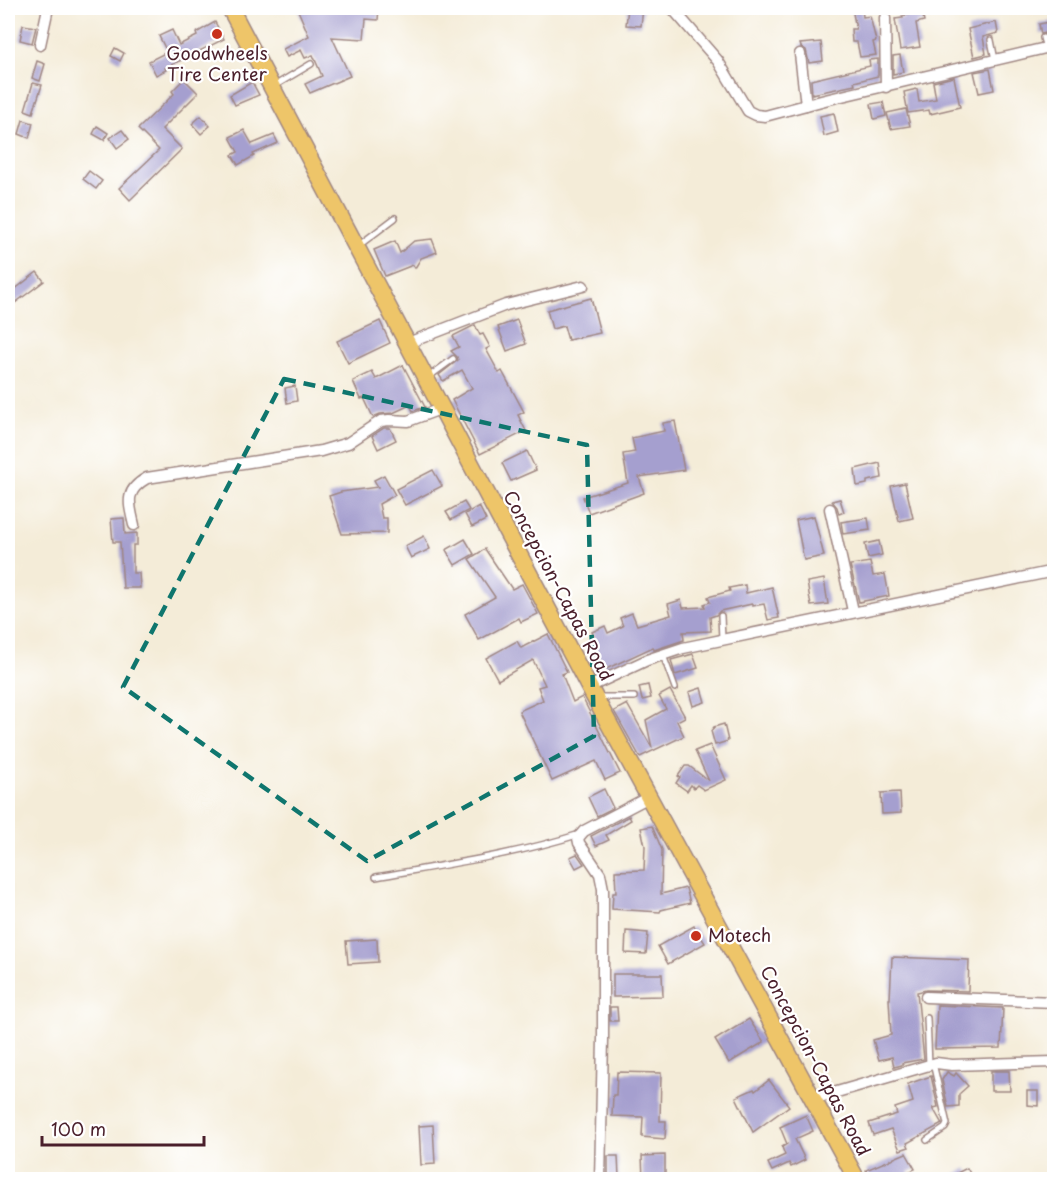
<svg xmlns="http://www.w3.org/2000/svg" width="1062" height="1187" font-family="'Playpen Sans',sans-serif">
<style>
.building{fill:#a59fcf}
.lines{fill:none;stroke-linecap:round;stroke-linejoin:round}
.service-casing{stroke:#9f8682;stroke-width:8}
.minor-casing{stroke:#9f8682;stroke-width:13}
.primary-casing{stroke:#9f8682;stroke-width:19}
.service{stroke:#fff;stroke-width:5}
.minor{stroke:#fff;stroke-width:10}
.primary{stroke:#eec569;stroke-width:16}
.marked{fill:none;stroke:#0f766e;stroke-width:4.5;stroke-dasharray:12 8;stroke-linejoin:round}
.poi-dot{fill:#c8321e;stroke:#fff;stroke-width:2}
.labels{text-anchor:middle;stroke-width:4.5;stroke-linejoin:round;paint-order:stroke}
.poi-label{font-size:18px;fill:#4a1f2b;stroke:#fff}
.street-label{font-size:18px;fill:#4a1f2b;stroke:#fff}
</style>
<rect width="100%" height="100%" fill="#fff"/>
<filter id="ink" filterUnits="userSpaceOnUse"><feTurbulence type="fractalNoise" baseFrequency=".0167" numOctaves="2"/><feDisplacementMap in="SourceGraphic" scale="12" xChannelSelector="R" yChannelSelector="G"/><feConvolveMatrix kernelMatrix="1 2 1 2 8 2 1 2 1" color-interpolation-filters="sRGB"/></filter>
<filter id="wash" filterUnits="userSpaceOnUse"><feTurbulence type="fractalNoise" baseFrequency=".008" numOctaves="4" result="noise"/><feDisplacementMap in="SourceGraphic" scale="24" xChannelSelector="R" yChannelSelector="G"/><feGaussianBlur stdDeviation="1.35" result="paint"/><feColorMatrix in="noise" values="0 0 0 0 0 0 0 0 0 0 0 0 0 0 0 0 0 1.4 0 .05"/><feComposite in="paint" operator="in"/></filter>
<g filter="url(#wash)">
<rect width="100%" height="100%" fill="#f4ecd8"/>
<g id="blocks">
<g class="building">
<path d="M297,8H316L317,11L324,8L346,10V8H379L378,20L366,19L364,39L332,37L350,76L310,93L305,84L322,76L313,55L305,58L301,50L287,57L283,49L309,36Z"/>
<path d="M628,8H643L641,26L626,25Z"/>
<path d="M852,8H862L863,17L870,16L876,41L873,42L876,55L860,57L857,42H852L851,29H856Z"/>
<path d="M922,12L924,21L916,23L920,47L900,50L895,19L903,18L902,16Z"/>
<path d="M1054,21V34L1047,36L1045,33L1041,34L1039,24Z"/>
<path d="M215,22L224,39L165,68L166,70L156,75L149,61L167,52L159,36L172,30L179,45L197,36L196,33Z"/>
<path d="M996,22L998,33L983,37L986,54L974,57L968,29Z"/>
<path d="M23,25L36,27L32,43L20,40Z"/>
<path d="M821,42L823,61L809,63L806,50L801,47L800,44Z"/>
<path d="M115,48L124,53L120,61L111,56Z"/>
<path d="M900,55L903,72L893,74V56Z"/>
<path d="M878,59V76L854,82L855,85L812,94L811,80L870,66L869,60Z"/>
<path d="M37,61L45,64L40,81L32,78Z"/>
<path d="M990,69L994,90L979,93L974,72Z"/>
<path d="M954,77L960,107L930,114L929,110L908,113L904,92L917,89L919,102L936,99L933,82Z"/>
<path d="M184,79L198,93L162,129L182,149L130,200L119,188L159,150L138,129L174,94L172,91Z"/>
<path d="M252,82L259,95L235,105L230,95Z"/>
<path d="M33,83L42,85L33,113L25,110Z"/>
<path d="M883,102L886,116L874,119L871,104Z"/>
<path d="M906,109L910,126L891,129L887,113Z"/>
<path d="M834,113L838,132L824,136L820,116Z"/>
<path d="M201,116L210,126L201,134L192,124Z"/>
<path d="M23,120L33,123L29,138L19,134Z"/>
<path d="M97,126L108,133L104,140L93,134Z"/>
<path d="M122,130L129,139L117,148L110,138Z"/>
<path d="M244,130L252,144L274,135L278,143L253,154L254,156L238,165L232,155L238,152L230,137Z"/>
<path d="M89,171L102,181L96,189L83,179Z"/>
<path d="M432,239L437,252L421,258L415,268L413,265L385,276L374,250L395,241L400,253L414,241Z"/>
<path d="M37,272L44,281L15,303L9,294Z"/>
<path d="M591,298L600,333L568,340L564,326L552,329L547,310Z"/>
<path d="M517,320L526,344L507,351L498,327Z"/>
<path d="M380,321L390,343L348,363L337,341Z"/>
<path d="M475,325L480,335L483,334L490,347L486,349L499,373L502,371L524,412L518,415L526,431L480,454L452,400L472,388L462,370L443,381L439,375L458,360L457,357L451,351L459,347L453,336Z"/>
<path d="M403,365L425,407L413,411L410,405L393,413L380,414L373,417L364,398L361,399L353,381L372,372L376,379Z"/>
<path d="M295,386L297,401L287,403L285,388Z"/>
<path d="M675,421L684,470L639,477L644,493L589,513L583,497L628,483L623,454L635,452L632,438L664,431L663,423Z"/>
<path d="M384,428H390L396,440L378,449L372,436Z"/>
<path d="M527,451L536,470L511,481L502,463Z"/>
<path d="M880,463L882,478L867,481V484L857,486L855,469Z"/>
<path d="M433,470L442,486L405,505L396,489Z"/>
<path d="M384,475L395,495L379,504L382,518H387V533L342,534L329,496L341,492L378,487L374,480Z"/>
<path d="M905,483L913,518L899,521L891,486Z"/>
<path d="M840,499L844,512L839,514L837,507L832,501Z"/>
<path d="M464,502L469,510L451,520L446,512Z"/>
<path d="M479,506L486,520L472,527L465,514Z"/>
<path d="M814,516L824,556L804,560L796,520Z"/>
<path d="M124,518L125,534L137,533V545H133V573H139L140,588H123L120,542H113L111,519Z"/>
<path d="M868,518L870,530L843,534L841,522Z"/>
<path d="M424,536L430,549L411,558L405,546Z"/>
<path d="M465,539L474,554L455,565L446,550Z"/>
<path d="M879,541L882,555L868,558L865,544Z"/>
<path d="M485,549L512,589L522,584L538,614L521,622L519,618L479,640L465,614L495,597L469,559Z"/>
<path d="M870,562L873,576L885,574L889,596L859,602L850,565Z"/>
<path d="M824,579L828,604L811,606L807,582Z"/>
<path d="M745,585L746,593L772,587L779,618L768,620L764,604L752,606V604L720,611L716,615L710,617L711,631L683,632L684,640L654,650L653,647L604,670L591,640L595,639L592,632L605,626L608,633L623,626L620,618L632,613L637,625L671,615L668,604L681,600L683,608L705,607L704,604L710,602L708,597L730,591L729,588Z"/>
<path d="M548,634L567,672L562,674L573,702L582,697L620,773L605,780L596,761L552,781L519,711L543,700L538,687L545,685L533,660L498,680L486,658L517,641L521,648Z"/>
<path d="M693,654L698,668L675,675L671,660Z"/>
<path d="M648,685L651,698L642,700L639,687Z"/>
<path d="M701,688L705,702L693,706L689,692Z"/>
<path d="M670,690L685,717L677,721L684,736L640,757L614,711L627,704L652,748L646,720L666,709L659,696Z"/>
<path d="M724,724L728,741L715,745L711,731L714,727Z"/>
<path d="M710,745L726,780L704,790L697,785L694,788L691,785L687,791L676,783L680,777L678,776L685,766H689L709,781L695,751Z"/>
<path d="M604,789L613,808L597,816L588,797Z"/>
<path d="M900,792L901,813L882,814L881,793Z"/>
<path d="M629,816L631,820L606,835L609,840L596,846L591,836Z"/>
<path d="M652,826L662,850L661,894L686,888L690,903L661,910L660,912L612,909L613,893H616L615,871L644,870L645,846L641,828Z"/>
<path d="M577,854L584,864L576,868L570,857Z"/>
<path d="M694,926L705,943L668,964L658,946Z"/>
<path d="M626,931L648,933L646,954L625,953Z"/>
<path d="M377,939L378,962L348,964L346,941Z"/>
<path d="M892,957L969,960L968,991L926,990L917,992L924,1059L902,1063V1065L894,1067L892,1057L879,1060L873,1040L891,1035L889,999H890Z"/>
<path d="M613,974H662L663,996L613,997Z"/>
<path d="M937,1005L1003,1008L1001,1048L935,1049Z"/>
<path d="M610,1007H617L618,1021H610Z"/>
<path d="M749,1019L764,1042L729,1063L715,1040Z"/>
<path d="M991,1071H1009L1010,1091H991Z"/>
<path d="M617,1072L661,1073L660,1121H666L665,1139L642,1137L643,1117L612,1116L613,1095H616Z"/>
<path d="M947,1072L954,1076L956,1073L968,1086L959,1094V1106L948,1107L942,1080Z"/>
<path d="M931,1076L938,1107L933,1108L942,1124L907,1143L909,1147L900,1150L891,1129L873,1135L869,1123L897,1114L895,1108L913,1102L908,1084Z"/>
<path d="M769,1080L789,1106L753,1132L736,1097L754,1089L755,1091Z"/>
<path d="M1027,1091H1038V1106L1027,1105Z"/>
<path d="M806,1115L813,1131L795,1139L805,1160L791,1167L789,1163L772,1171L768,1163L785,1155L782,1147L787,1144L780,1127Z"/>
<path d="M433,1125L435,1164L421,1165L419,1126Z"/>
<path d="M906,1153L915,1169L908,1172L913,1179H871L866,1170Z"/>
<path d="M665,1155V1179H643L642,1156Z"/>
<path d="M608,1156H618L619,1177H608Z"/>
<path d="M967,1168L973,1179H945Z"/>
</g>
</g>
</g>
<g filter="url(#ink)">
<use href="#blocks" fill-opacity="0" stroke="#9f8682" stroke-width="1.5"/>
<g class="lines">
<defs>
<g id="service">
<path d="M1043,38L1046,48"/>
<path d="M991,40L995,60"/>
<path d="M274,86L311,64"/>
<path d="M358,246L395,218"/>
<path d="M427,378L453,359"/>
<path d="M721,616L722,639"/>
<path d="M663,655L675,688"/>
<path d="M599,697H634"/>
<path d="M376,877C444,865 514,855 580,834"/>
<path d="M927,1018L929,1064"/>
<path d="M927,1140L945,1128L947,1124L933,1063"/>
</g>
<g id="minor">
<path d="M672,8L718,61L748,111L756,115L765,116L825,100L1054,46"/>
<path d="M885,18L886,87"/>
<path d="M40,45L48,8"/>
<path d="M800,54L806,105"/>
<path d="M408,343L506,305L583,286"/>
<path d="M830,509L853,611"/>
<path d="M134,525C129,503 124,491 147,478L321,451L348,443L381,421L389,420L408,421L443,408"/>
<path d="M589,687L647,660L683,648L1054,571"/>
<path d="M926,997L1054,1002"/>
<path d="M813,1099L936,1063L952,1065L1054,1062"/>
<path d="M600,1180L603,1039V889L600,874L579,843L578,838L584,831L649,797"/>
</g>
<path id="primary" d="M230,8L589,687L857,1180"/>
</defs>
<use href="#service" class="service-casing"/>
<use href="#minor" class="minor-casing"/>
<use href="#primary" class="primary-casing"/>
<use href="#service" class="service"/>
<use href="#minor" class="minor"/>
<use href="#primary" class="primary"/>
</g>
</g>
<path class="marked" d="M284,379L587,445L594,736L367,861L123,687Z"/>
<g class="poi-dot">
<circle cx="217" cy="34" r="6"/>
<circle cx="696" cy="936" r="6"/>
</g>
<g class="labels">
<g class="poi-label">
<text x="217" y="60">Goodwheels<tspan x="217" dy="21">Tire Center</tspan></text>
<text x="708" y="942" text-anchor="start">Motech</text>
</g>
<g class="street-label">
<text transform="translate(558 586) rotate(62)" y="6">Concepcion-Capas Road</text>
<text transform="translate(815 1061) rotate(62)" y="6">Concepcion-Capas Road</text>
</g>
</g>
<rect width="1062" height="1187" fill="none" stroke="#fff" stroke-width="30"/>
<path d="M42 1136v9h162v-9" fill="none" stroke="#4a1f2b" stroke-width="3"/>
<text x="51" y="1136" font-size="18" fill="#4a1f2b" stroke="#ffffff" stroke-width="4.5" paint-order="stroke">100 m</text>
</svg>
